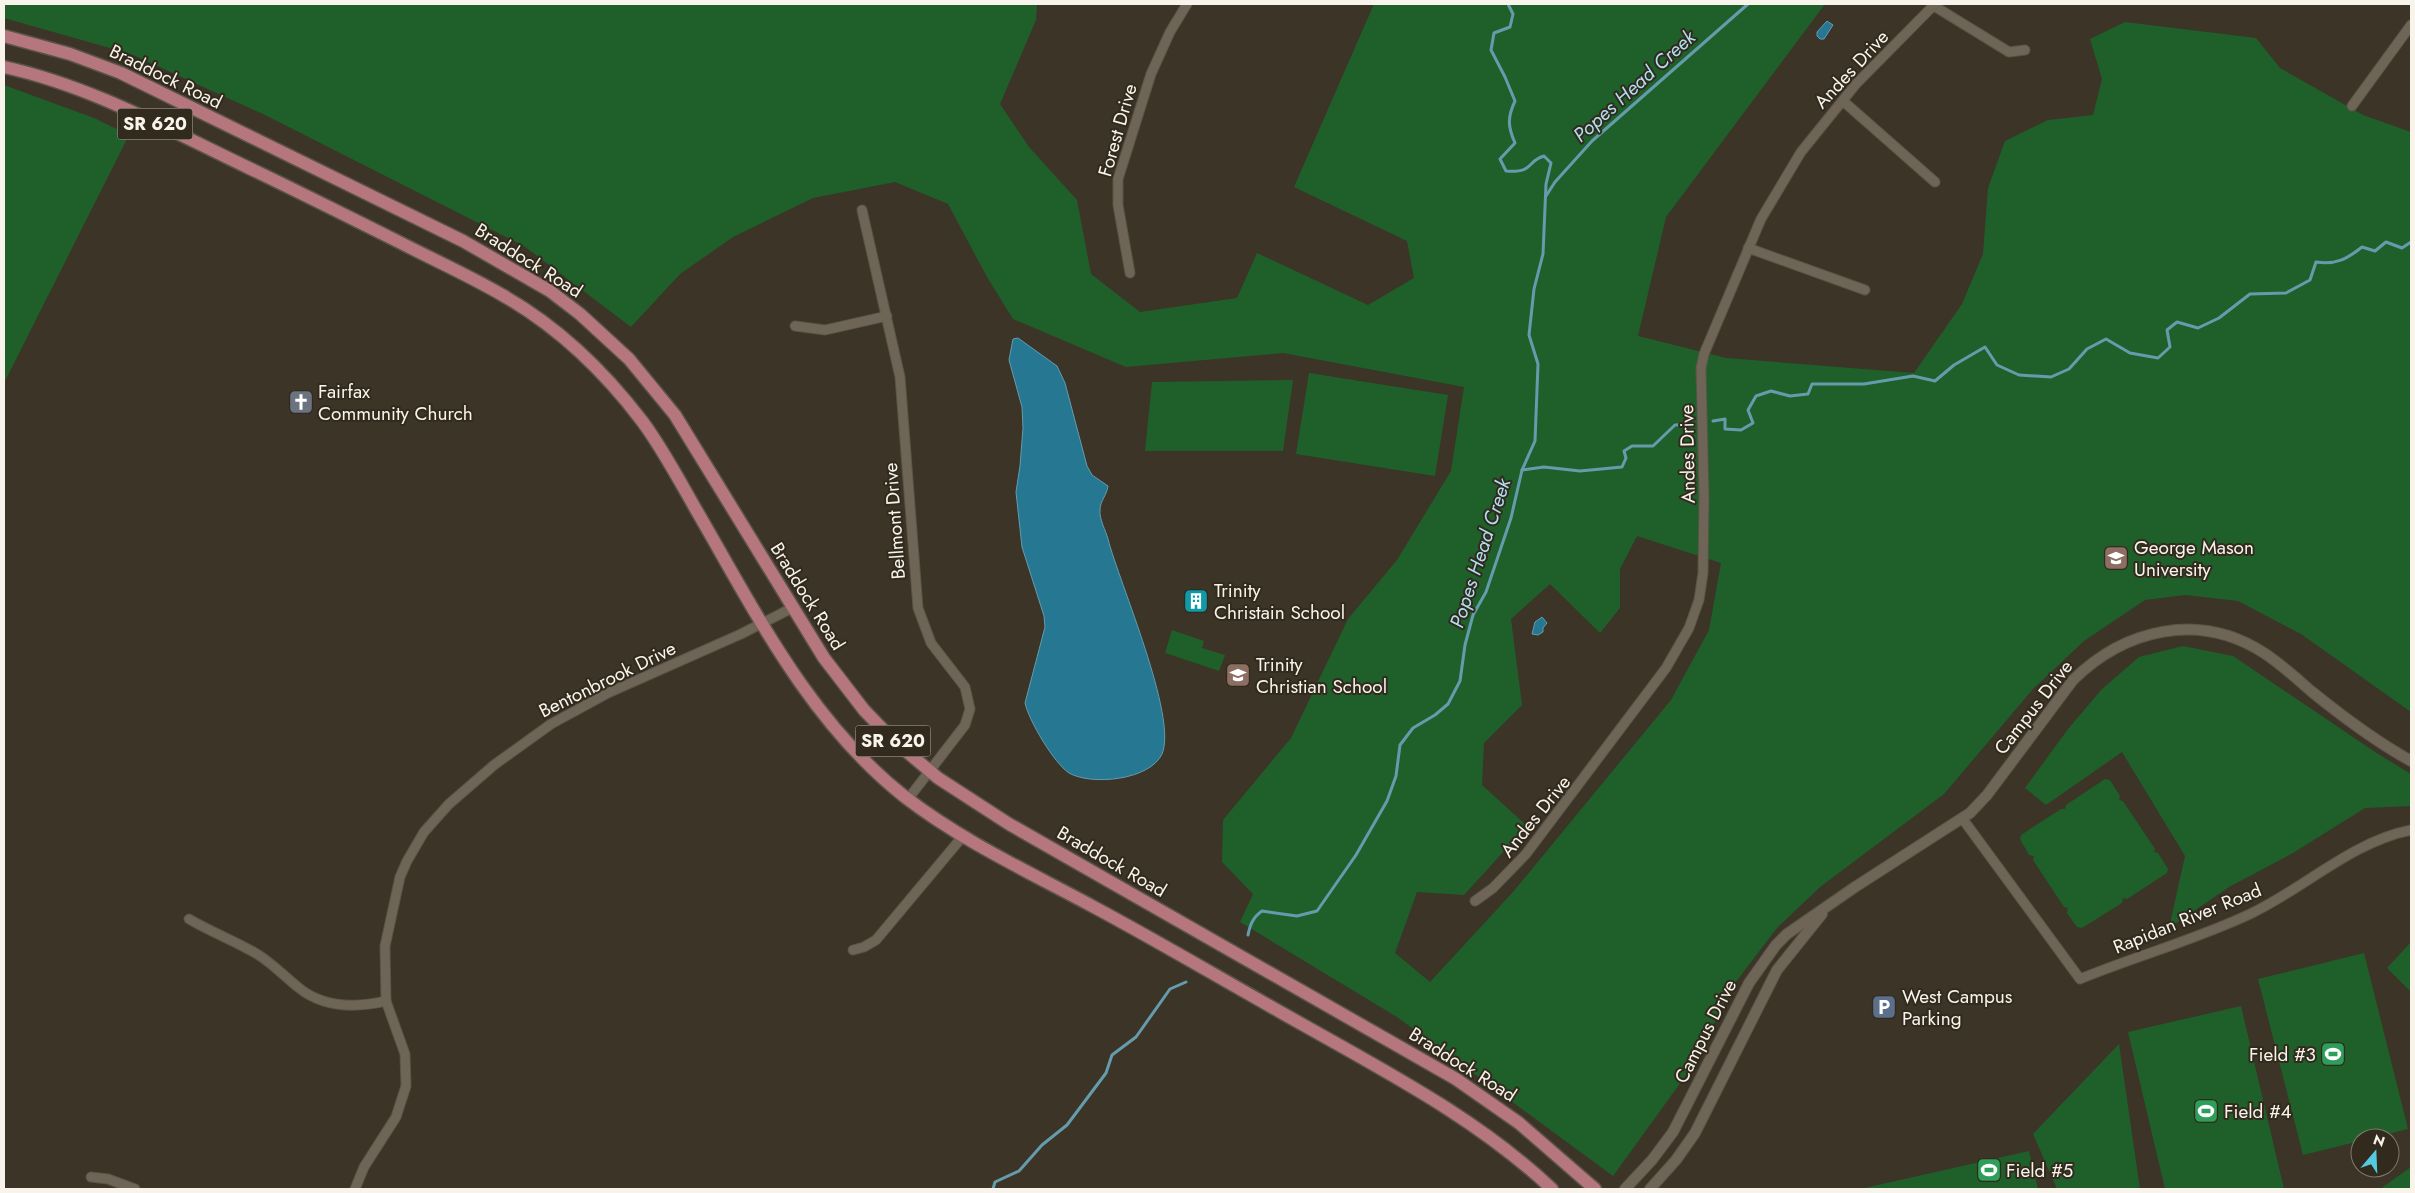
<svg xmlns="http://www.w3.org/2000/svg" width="2415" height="1193" font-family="Jost,sans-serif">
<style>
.green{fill:#1f602a;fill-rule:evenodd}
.water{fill:#267792;stroke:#659cad}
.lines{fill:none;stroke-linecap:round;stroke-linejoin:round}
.stream{stroke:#659cad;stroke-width:3}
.minor-casing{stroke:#5a5348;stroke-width:11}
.tertiary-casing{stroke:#5a5348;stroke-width:12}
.primary-casing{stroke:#5a5348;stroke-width:15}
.minor{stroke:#6e6557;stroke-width:9}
.tertiary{stroke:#6e6557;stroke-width:10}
.primary{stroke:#b5767d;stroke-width:12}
.labels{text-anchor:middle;stroke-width:4;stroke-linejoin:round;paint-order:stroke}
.shield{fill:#312a1d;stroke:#bcb7ad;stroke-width:1}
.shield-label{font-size:18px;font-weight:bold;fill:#f8f3eb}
.street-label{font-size:19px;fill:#f8f3eb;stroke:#312a1d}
.poi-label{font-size:19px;fill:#f8f3eb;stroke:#312a1d;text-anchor:start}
.water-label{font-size:20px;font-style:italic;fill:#b0dff2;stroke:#312a1d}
</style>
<rect width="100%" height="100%" fill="#3b3427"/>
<g class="green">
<path d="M4,4H1037L1036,20L1000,104L1029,147L1077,200L1091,274L1140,312L1237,298L1257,253L1368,305L1414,278L1407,241L1294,187L1374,4H1825L1666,217L1638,336L1726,358L1914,373L1962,304L1983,254L1988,188L2005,141L2048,120L2093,115L2102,79L2090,39L2125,22L2256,38L2280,68L2363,115L2411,132V712L2301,634L2238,601L2185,595L2145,600L2084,641L2033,689L1944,794L1820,887L1777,928L1732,987L1694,1064L1613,1176L1397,1017L1240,922L1253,894L1222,862L1223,820L1291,738L1348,619L1397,560L1451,471L1464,387L1283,353L1126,367L1013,319L987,277L948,204L895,182L813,198L733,237L680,274L631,327L524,246L265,115L131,54L4,18ZM1637,536L1721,563L1709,630L1671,700L1513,892L1430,982L1395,953L1417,892L1464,895L1527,826L1482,785L1484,743L1522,705L1511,619L1550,584L1600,633L1620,608V569Z"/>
<path d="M4,85L94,118L129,135L4,383Z"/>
<path d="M1309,373L1448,395L1435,476L1296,454Z"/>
<path d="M1293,380L1283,451H1145L1152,382Z"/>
<path d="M1172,630L1204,641L1202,648L1225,655L1219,671L1165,653Z"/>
<path d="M2183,646L2233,656L2375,752L2411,774V806L2365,808L2293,853L2229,887L2169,928L2185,856L2122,752L2046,805L2025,788L2068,729L2102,689L2139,657Z"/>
<path d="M2105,779L2110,780L2120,796L2119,800L2123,801L2155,849L2154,852L2158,853L2168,869L2167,873L2127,899L2123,898L2122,903L2082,928L2077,927L2067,913L2068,908L2064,907L2033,860L2034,856L2029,855L2020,839L2021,835L2061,809H2065L2066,805Z"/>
<path d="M2411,942V992L2387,968Z"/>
<path d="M2364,953L2408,1129L2372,1138H2360V1141L2303,1155L2258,979Z"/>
<path d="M2241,1006L2284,1189H2165L2128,1032Z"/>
<path d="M2119,1044L2140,1189H2057L2033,1134Z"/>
<path d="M2029,1151L2038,1189H1860Z"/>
<path d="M2411,1167V1189H2380Z"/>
</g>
<g class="water">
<path d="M1827,21L1833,25L1824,39H1820L1817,36V32Z"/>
<path d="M1018,338L1057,366L1065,383L1087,466L1092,475L1108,486C1107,495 1100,501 1100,510C1099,519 1106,531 1108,539C1119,582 1178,717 1162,754C1150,780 1092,786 1069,773C1054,763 1029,721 1025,703L1045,627L1044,616L1022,547L1016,492L1020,466L1023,428L1022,407L1009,360L1013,339Z"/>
<path d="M1542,617L1547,623L1543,628V632L1538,635L1532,634L1535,622Z"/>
</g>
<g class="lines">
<g class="stream">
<path d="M1546,196L1555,182L1592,141L1748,4"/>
<path d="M1713,421L1725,419V429L1741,430L1753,423L1748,410L1756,396L1771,391L1790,396L1808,394L1812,384H1864L1913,376L1935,381L1954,365L1985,347L1997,365L2019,375L2051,377L2069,369L2087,349L2106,339L2130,353L2158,358L2170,347L2167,330L2177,322L2198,328L2219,318L2250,294L2286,293L2310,280L2316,262C2336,265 2347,259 2362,247L2375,251L2386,242L2402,248L2411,242"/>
<path d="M1522,470L1544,467L1580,471L1622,467L1626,458L1624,451L1632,446H1653L1675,425L1692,424"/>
<path d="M1248,935C1250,925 1253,917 1262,911L1297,916L1317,911L1356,855L1387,801L1396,776L1400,745L1413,728L1435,715L1448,704L1460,681L1465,645L1473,615L1486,592L1511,518L1522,470L1535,441L1538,364L1529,335L1534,289L1543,254L1546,184L1551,163L1544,156C1526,161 1535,173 1506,171L1500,159L1515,143C1508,127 1507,118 1515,101L1505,77L1491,50L1494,33L1510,27L1513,14L1508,4"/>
<path d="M993,1189L995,1182L1019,1171L1042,1145L1067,1125L1106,1073L1112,1055L1136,1037L1170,989L1186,982"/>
</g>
<defs>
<g id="minor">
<path d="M1934,6L2009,52L2025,50"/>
<path d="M1843,101L1935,182"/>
<path d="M2352,106L2411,25"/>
<path d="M862,210L900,377L918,608L931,643L965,687L970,709L965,725L908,799"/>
<path d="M1748,248L1865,290"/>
<path d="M1130,273L1118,205V179L1151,74L1170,32L1187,4"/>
<path d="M795,326L825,330L887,316"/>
<path d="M1962,818L2080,979C2136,956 2195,940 2250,914C2305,888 2351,842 2411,830"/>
<path d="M1475,901L1493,888L1526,854L1666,668L1689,628L1699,600L1703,573L1704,497L1701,368L1704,354L1761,219L1801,152L1856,84L1935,4"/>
<path d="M189,919C211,932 235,941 257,954C272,963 285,977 299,988C324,1008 356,1008 386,1001"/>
<path d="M853,950L864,947L876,940L963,836"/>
<path d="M91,1177L108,1179L135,1189"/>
<path d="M355,1189L364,1167L396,1117L406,1086L405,1054L386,1001L385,946L400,877L407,861L424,832L449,804L494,765L551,724L608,693L741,634L794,607"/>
</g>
<g id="tertiary">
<path d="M1625,1189L1652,1160L1673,1132L1749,983L1776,945L1787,934L1855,887L1970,813L1987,795L2073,680C2125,629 2199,611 2264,653C2281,664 2296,678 2311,691C2343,717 2375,741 2411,761"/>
<path d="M1650,1189L1676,1160L1695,1133L1777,970L1822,914"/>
</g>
<g id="primary">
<path d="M4,36L70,54L121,73L463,241L550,291L580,314L629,359L675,415L824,658L864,710L893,740L938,778L1009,824L1456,1079L1519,1123L1595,1189"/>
<path d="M4,67C91,86 169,130 249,168C299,192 349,217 399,242C434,260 470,276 504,296C558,327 604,371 642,421C663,449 680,482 698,513C757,615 811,723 905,797C962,841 1029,872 1092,906C1165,945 1235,987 1307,1027C1392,1075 1480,1121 1552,1189"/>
</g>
</defs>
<use href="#minor" class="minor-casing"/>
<use href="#tertiary" class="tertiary-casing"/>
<use href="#primary" class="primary-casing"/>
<use href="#minor" class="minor"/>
<use href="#tertiary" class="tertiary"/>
<use href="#primary" class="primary"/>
</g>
<defs>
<symbol id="church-square" viewBox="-11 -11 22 22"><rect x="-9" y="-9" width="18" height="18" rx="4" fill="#6b7280" stroke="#312a1d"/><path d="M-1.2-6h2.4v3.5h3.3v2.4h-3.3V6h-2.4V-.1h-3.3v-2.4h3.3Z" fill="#fff"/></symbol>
<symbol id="university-square" viewBox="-11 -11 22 22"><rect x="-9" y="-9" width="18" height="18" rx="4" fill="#8d6e63" stroke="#312a1d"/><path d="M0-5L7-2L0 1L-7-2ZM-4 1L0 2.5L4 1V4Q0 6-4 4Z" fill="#fff"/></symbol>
<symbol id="building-square" viewBox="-11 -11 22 22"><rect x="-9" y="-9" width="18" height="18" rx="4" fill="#0f9aa8" stroke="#312a1d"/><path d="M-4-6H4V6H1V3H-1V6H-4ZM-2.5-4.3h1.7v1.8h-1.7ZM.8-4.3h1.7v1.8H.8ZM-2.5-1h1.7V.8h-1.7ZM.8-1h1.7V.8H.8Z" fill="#fff"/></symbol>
<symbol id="school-square" viewBox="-11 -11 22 22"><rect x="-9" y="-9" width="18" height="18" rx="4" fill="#8d6e63" stroke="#312a1d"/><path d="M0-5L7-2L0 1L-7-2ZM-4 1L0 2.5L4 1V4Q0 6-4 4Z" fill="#fff"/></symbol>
<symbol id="parking-square" viewBox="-11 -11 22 22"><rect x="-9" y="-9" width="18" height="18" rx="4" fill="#5c6f8a" stroke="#312a1d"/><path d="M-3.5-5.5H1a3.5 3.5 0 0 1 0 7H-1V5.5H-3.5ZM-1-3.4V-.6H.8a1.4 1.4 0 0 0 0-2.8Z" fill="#fff"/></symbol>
<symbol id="stadium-square" viewBox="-11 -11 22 22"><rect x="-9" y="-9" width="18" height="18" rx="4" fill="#2e9e5b" stroke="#312a1d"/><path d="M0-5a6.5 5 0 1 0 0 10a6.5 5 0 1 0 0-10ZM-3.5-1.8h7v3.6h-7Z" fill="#fff"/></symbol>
</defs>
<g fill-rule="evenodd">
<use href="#church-square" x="287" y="388" width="28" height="28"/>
<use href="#university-square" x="2102" y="544" width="28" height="28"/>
<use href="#building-square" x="1182" y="587" width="28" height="28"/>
<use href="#school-square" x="1224" y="661" width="28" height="28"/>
<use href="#parking-square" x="1870" y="993" width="28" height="28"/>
<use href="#stadium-square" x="2319" y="1040" width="28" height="28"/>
<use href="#stadium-square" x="2192" y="1097" width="28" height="28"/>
<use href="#stadium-square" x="1975" y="1156" width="28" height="28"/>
</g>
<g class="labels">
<g class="shield">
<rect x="117.5" y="108.5" width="75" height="31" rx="4"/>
<rect x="855.5" y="725.5" width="75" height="31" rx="4"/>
</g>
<g class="shield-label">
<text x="155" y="130">SR 620</text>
<text x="893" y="747">SR 620</text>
</g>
<g class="street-label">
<text transform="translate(1851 69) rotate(-47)" y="7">Andes Drive</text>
<text transform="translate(166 76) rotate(26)" y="7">Braddock Road</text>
<text transform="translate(1117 130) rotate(-74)" y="7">Forest Drive</text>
<text transform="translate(529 260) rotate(32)" y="7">Braddock Road</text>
<text transform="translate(1687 454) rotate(-91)" y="7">Andes Drive</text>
<text transform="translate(894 521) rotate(-94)" y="7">Bellmont Drive</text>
<text transform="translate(808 596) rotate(58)" y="7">Braddock Road</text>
<text transform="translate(607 679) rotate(-26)" y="7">Bentonbrook Drive</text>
<text transform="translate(2033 707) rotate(-52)" y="7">Campus Drive</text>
<text transform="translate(1535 816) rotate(-51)" y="7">Andes Drive</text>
<text transform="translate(1112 861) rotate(30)" y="7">Braddock Road</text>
<text transform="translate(2187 918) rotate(-22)" y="7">Rapidan River Road</text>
<text transform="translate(1705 1031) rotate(-63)" y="7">Campus Drive</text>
<text transform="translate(1463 1064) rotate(32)" y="7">Braddock Road</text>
</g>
<g class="poi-label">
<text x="318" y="398">Fairfax<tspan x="318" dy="22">Community Church</tspan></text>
<text x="2134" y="554">George Mason<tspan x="2134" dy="22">University</tspan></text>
<text x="1214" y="597">Trinity<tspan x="1214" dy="22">Christain School</tspan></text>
<text x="1256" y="671">Trinity<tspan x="1256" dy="22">Christian School</tspan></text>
<text x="1902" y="1003">West Campus<tspan x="1902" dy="22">Parking</tspan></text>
<text x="2316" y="1061" text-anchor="end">Field #3</text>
<text x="2224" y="1118">Field #4</text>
<text x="2006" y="1177">Field #5</text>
</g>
<g class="water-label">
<text transform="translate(1634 86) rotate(-42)" y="7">Popes Head Creek</text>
<text transform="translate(1480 553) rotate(-72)" y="7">Popes Head Creek</text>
</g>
</g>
<rect width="2415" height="1193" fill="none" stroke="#f8f3eb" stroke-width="10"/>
<g transform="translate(2375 1153) rotate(19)"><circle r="24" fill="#312a1d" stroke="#817a6f"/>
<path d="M0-4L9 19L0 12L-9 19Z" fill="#55cadf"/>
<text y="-8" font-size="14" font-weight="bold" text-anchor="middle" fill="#f8f3eb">N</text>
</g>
</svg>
